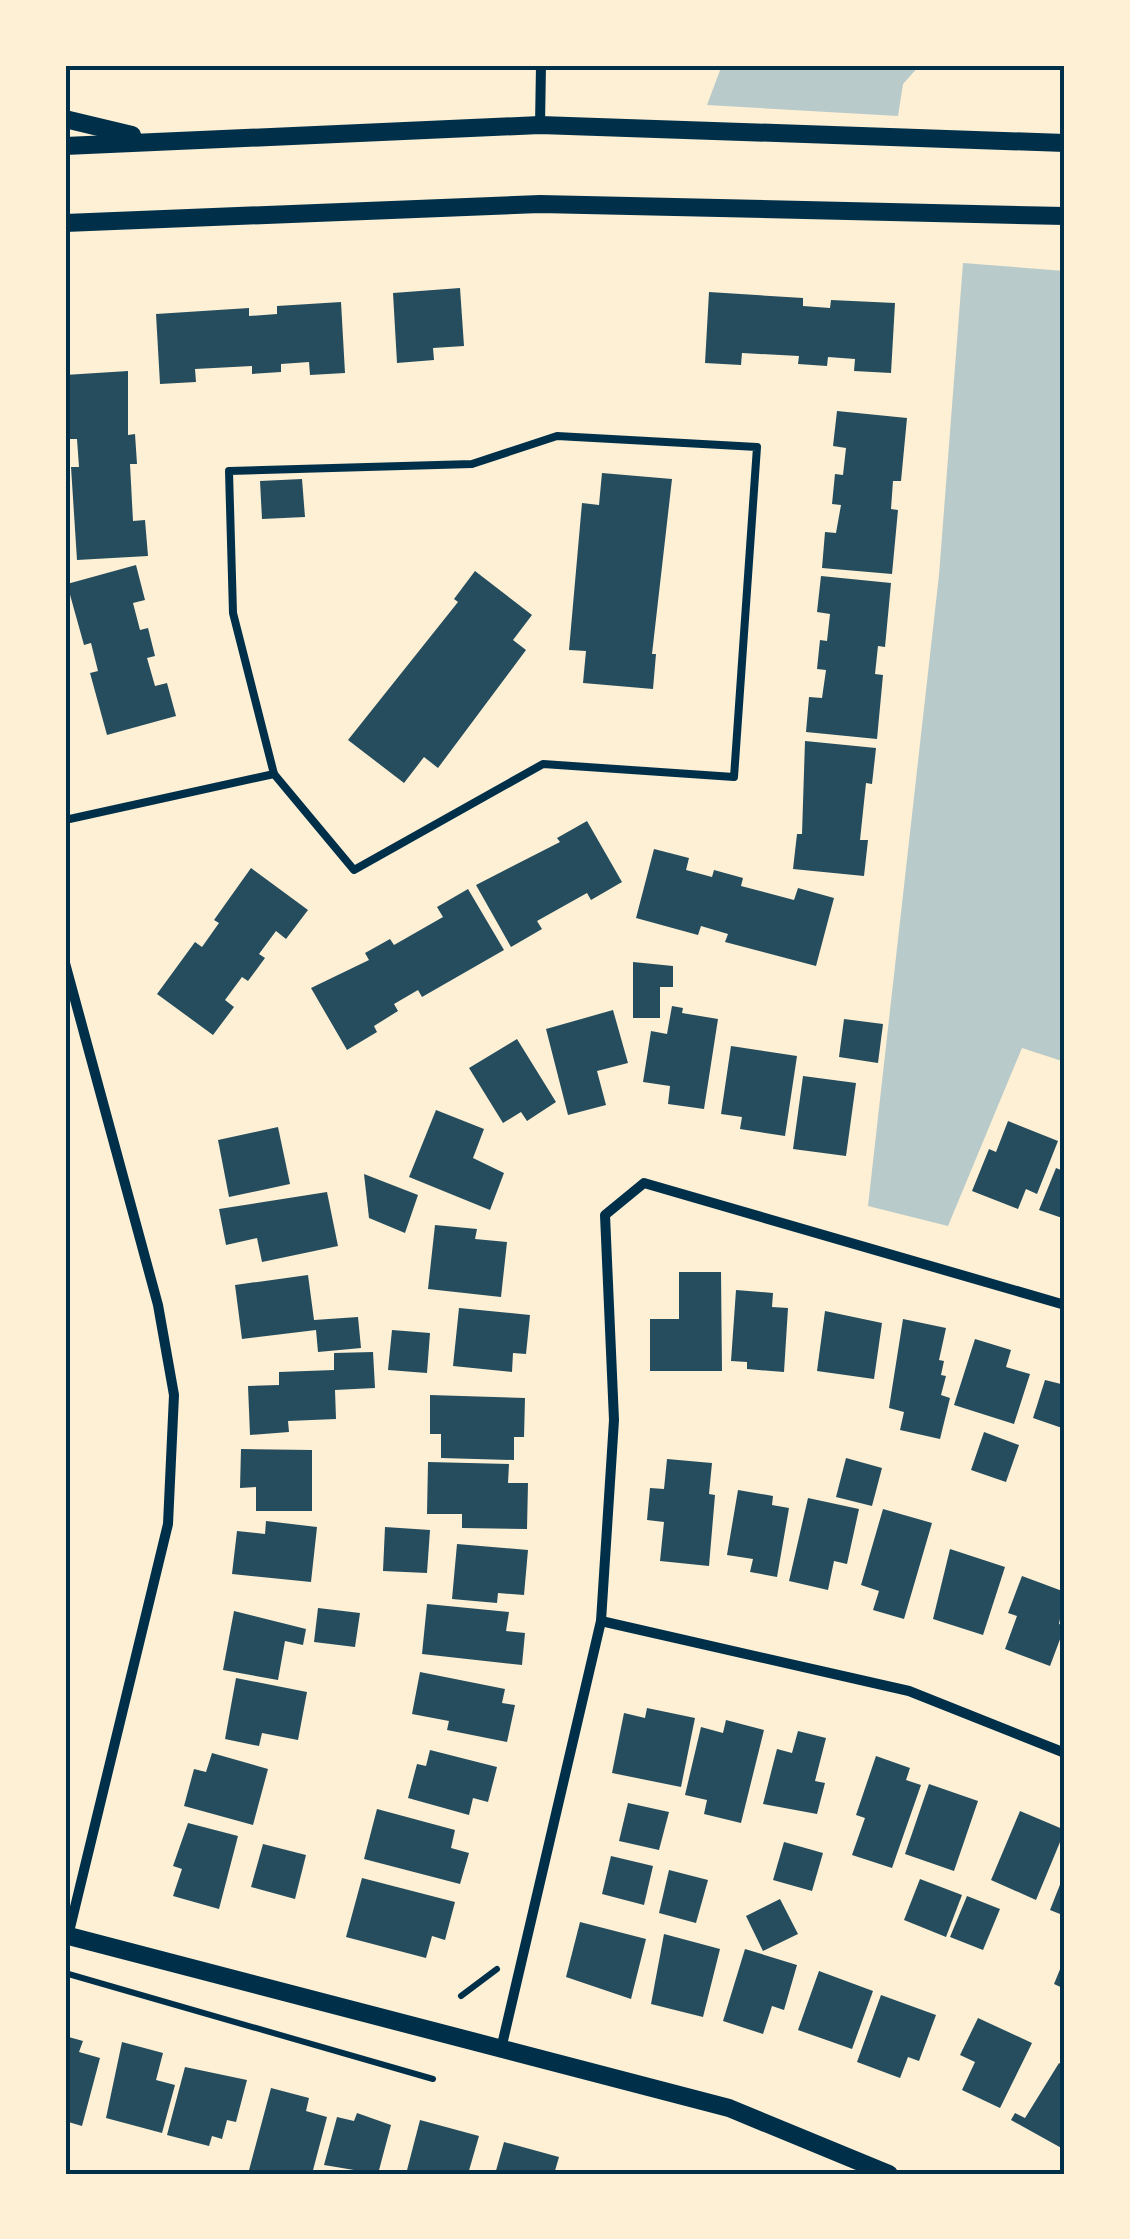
<svg xmlns="http://www.w3.org/2000/svg" width="1130" height="2239" font-family="'Sofia Sans Condensed',sans-serif">
<style>
.green{fill:#b9caca}
.building{fill:#264d5e}
.lines{fill:none;stroke-linecap:round;stroke-linejoin:round}
.path{stroke:#003049;stroke-width:6}
.service{stroke:#003049;stroke-width:8}
.minor{stroke:#003049;stroke-width:10}
.tertiary{stroke:#003049;stroke-width:18}
.neatline{fill:none;stroke:#003049;stroke-width:4}
</style>
<rect width="100%" height="100%" fill="#fdf0d5"/>
<g class="green">
<path d="M722,65H920L903,84L898,116L707,105Z"/>
<path d="M963,263L1065,271V1062L1022,1048L948,1226L868,1206L939,575Z"/>
</g>
<g class="building">
<path d="M460,288L464,346L433,348L434,360L397,363L393,293Z"/>
<path d="M709,292L803,298V306L830,308L831,300L895,303L891,373L854,371L855,359L828,357L827,366L798,364L799,356L742,353L741,365L705,363Z"/>
<path d="M341,302L345,373L310,375L309,362L281,364V372L252,374V366L195,369L196,382L160,384L156,314L249,308V316L277,314V306Z"/>
<path d="M128,371V435L135,434L137,464H130L133,521L145,520L148,556L77,560L71,467H79L77,439H69L65,375Z"/>
<path d="M837,411L907,418L901,481H893L891,509L898,510L892,574L822,568L825,532L836,533L841,505L832,504L835,474L843,475L846,448L833,446Z"/>
<path d="M602,473L672,479L652,654H656L653,689L583,683L586,651L569,650L582,503L599,505Z"/>
<path d="M302,479L305,517L262,519L260,481Z"/>
<path d="M136,565L145,600L133,603L140,630L148,628L155,656L147,658L155,686L167,683L176,716L107,735L90,673L98,671L91,643L84,645L67,584Z"/>
<path d="M475,571L532,615L513,640L526,650L438,768L424,757L404,783L348,740L458,602L454,599Z"/>
<path d="M821,576L891,583L885,647L878,646L875,674L883,675L877,739L806,732L809,697L822,698L826,670L817,669L820,640L827,641L830,614L817,612Z"/>
<path d="M805,741L876,748L872,784L866,783L860,840H868L864,876L793,869L797,834H802Z"/>
<path d="M587,821L622,882L591,900L587,893L537,921L542,929L511,947L476,885L560,842L557,838Z"/>
<path d="M654,849L689,858L686,870L712,877L714,870L743,878L741,886L794,900L798,888L834,898L816,966L725,942L728,934L701,926L698,935L636,918Z"/>
<path d="M251,868L308,910L286,939L276,931L259,954L265,958L248,981L242,977L225,1000L234,1007L213,1035L157,994L195,942L202,947L219,923L214,920Z"/>
<path d="M468,889L504,950L422,997L418,990L394,1004L398,1011L374,1026L377,1032L347,1050L311,988L369,960L365,953L390,939L394,945L443,917L437,907Z"/>
<path d="M633,962L673,966V987H660V1018H633Z"/>
<path d="M672,1006L683,1008L682,1013L718,1019L704,1109L668,1104L670,1086L643,1082L651,1031L667,1034Z"/>
<path d="M613,1010L628,1063L597,1071L606,1105L568,1115L546,1029Z"/>
<path d="M844,1019L883,1024L878,1063L839,1057Z"/>
<path d="M517,1039L556,1102L527,1121L521,1112L503,1123L469,1068Z"/>
<path d="M731,1046L797,1056L785,1136L740,1129L742,1117L721,1114Z"/>
<path d="M803,1076L856,1083L846,1156L793,1149Z"/>
<path d="M436,1110L484,1129L473,1158L504,1173L490,1210L409,1177Z"/>
<path d="M1008,1121L1058,1141L1037,1194L1026,1189L1018,1209L972,1191L989,1149L996,1152Z"/>
<path d="M278,1127L290,1184L229,1197L218,1140Z"/>
<path d="M1065,1162V1219L1039,1210L1056,1168L1061,1170Z"/>
<path d="M364,1174L418,1195L405,1233L369,1218Z"/>
<path d="M327,1192L338,1246L262,1262L257,1238L226,1245L219,1209Z"/>
<path d="M435,1225L477,1229L475,1239L507,1242L501,1297L428,1289Z"/>
<path d="M679,1272H721L722,1371H650V1319H679Z"/>
<path d="M308,1275L314,1320L358,1317L361,1348L318,1352L316,1330L242,1339L235,1285Z"/>
<path d="M736,1290L773,1293L772,1307L788,1308L784,1372L747,1369V1362L731,1361Z"/>
<path d="M459,1308L530,1315L526,1354L513,1353L512,1372L453,1366Z"/>
<path d="M825,1311L882,1323L874,1379L817,1371Z"/>
<path d="M903,1319L946,1328L939,1360L944,1361L941,1375L946,1376L941,1395L950,1398L940,1439L900,1430L904,1412L889,1408Z"/>
<path d="M392,1330L430,1333L427,1373L388,1370Z"/>
<path d="M975,1339L1011,1350L1006,1367L1030,1374L1014,1424L954,1405Z"/>
<path d="M373,1352L375,1388L335,1390L336,1419L288,1421L289,1432L250,1435L248,1386L279,1385V1372L334,1370V1353Z"/>
<path d="M1045,1380L1065,1385V1429L1033,1418Z"/>
<path d="M430,1395L525,1398L524,1437H514V1460L441,1458V1434H430Z"/>
<path d="M984,1432L1019,1445L1006,1482L971,1470Z"/>
<path d="M241,1449L312,1450V1511H256V1487L240,1488Z"/>
<path d="M846,1458L882,1468L872,1506L836,1497Z"/>
<path d="M667,1459L712,1463L709,1494L715,1495L709,1566L660,1561L664,1522L647,1520L650,1488L664,1489Z"/>
<path d="M428,1462L509,1464L508,1483H528L527,1529L462,1528V1514H427Z"/>
<path d="M738,1490L773,1496L772,1505L789,1508L777,1577L750,1572L753,1559L727,1555Z"/>
<path d="M808,1498L859,1509L847,1564L834,1561L828,1590L789,1581Z"/>
<path d="M883,1509L932,1523L904,1619L873,1610L879,1591L861,1585Z"/>
<path d="M266,1521L317,1527L311,1582L232,1574L237,1531L265,1534Z"/>
<path d="M385,1527L430,1530L427,1573L383,1571Z"/>
<path d="M457,1544L528,1550L524,1595L498,1593L497,1603L452,1599Z"/>
<path d="M950,1549L1005,1567L983,1635L933,1619Z"/>
<path d="M1022,1576L1065,1592L1059,1624L1065,1626L1050,1666L1005,1649L1017,1616L1008,1613Z"/>
<path d="M427,1604L509,1612L506,1631L525,1633L522,1665L422,1654Z"/>
<path d="M318,1608L360,1613L355,1647L314,1642Z"/>
<path d="M234,1611L306,1629L303,1645L285,1641L278,1680L223,1670Z"/>
<path d="M420,1672L505,1689L502,1703L515,1705L507,1742L447,1730L449,1721L412,1714Z"/>
<path d="M236,1678L307,1692L298,1740L262,1733L259,1746L225,1739Z"/>
<path d="M647,1708L695,1718L681,1787L612,1773L624,1713L645,1718Z"/>
<path d="M726,1720L764,1730L741,1823L704,1814L707,1800L685,1795L701,1727L723,1733Z"/>
<path d="M798,1731L826,1738L815,1781L825,1783L817,1814L763,1804L777,1749L792,1753Z"/>
<path d="M430,1750L497,1767L488,1802L473,1798L469,1815L408,1798L417,1764L426,1766Z"/>
<path d="M212,1753L268,1769L253,1825L184,1806L194,1769L206,1772Z"/>
<path d="M876,1756L910,1768L906,1780L921,1785L892,1868L852,1855L865,1818L856,1815Z"/>
<path d="M929,1784L978,1801L954,1871L905,1854Z"/>
<path d="M628,1803L669,1812L659,1850L619,1841Z"/>
<path d="M377,1809L455,1830L451,1848L469,1853L460,1884L364,1859Z"/>
<path d="M1020,1811L1065,1830L1036,1900L991,1880Z"/>
<path d="M188,1823L238,1836L219,1909L173,1896L182,1869L173,1866Z"/>
<path d="M784,1842L823,1853L812,1891L773,1880Z"/>
<path d="M263,1844L306,1855L295,1899L251,1887Z"/>
<path d="M611,1856L653,1866L644,1905L602,1894Z"/>
<path d="M669,1870L708,1880L696,1923L659,1913Z"/>
<path d="M1065,1872V1916L1050,1910Z"/>
<path d="M362,1878L455,1902L445,1940L432,1936L426,1958L346,1937Z"/>
<path d="M920,1879L962,1895L946,1937L904,1920Z"/>
<path d="M967,1896L1000,1909L983,1950L950,1937Z"/>
<path d="M780,1899L798,1934L763,1951L746,1916Z"/>
<path d="M580,1922L646,1939L631,1999L566,1977Z"/>
<path d="M664,1934L720,1949L703,2017L651,2004Z"/>
<path d="M745,1949L797,1965L784,2010L772,2006L763,2034L723,2021Z"/>
<path d="M1065,1957V1989L1054,1984Z"/>
<path d="M819,1971L873,1991L852,2049L798,2030Z"/>
<path d="M881,1995L936,2015L919,2061L908,2057L900,2078L857,2062Z"/>
<path d="M978,2018L1032,2043L1000,2108L962,2090L975,2062L960,2055Z"/>
<path d="M65,2036L83,2041L79,2052L100,2058L82,2126L65,2121Z"/>
<path d="M122,2042L163,2053L156,2080L175,2085L162,2133L106,2118Z"/>
<path d="M1059,2063L1065,2067V2150L1011,2120L1015,2113L1025,2118Z"/>
<path d="M185,2067L247,2080L236,2122L227,2120L222,2139L212,2136L209,2146L167,2135Z"/>
<path d="M271,2088L309,2098L306,2111L327,2117L312,2174H248Z"/>
<path d="M357,2113L391,2125L378,2174L324,2165L337,2117L354,2121Z"/>
<path d="M420,2120L479,2136L468,2174H406Z"/>
<path d="M504,2142L559,2157L554,2174H495Z"/>
</g>
<g class="lines">
<g class="path">
<path d="M65,1973L433,2079"/>
<path d="M461,1996L497,1969"/>
</g>
<g class="service">
<path d="M557,436L757,447L734,777L543,764L354,870L274,774L233,613L229,471L472,464Z"/>
<path d="M65,820L274,774"/>
</g>
<g class="minor">
<path d="M540,125L541,65"/>
<path d="M65,963L158,1305L174,1395L168,1524L68,1936"/>
<path d="M601,1621L909,1691L1065,1753"/>
<path d="M501,2049L601,1621L614,1420L605,1215L644,1183L1065,1305"/>
</g>
<g class="tertiary">
<path d="M65,119L132,135"/>
<path d="M65,146L540,125L1065,143"/>
<path d="M65,223L540,204L1065,216"/>
<path d="M65,1935L729,2108L889,2174"/>
</g>
</g>
<rect width="1130" height="2239" fill="none" stroke="#fdf0d5" stroke-width="135"/>
<rect x="68" y="68" width="994" height="2104" class="neatline"/>
</svg>
